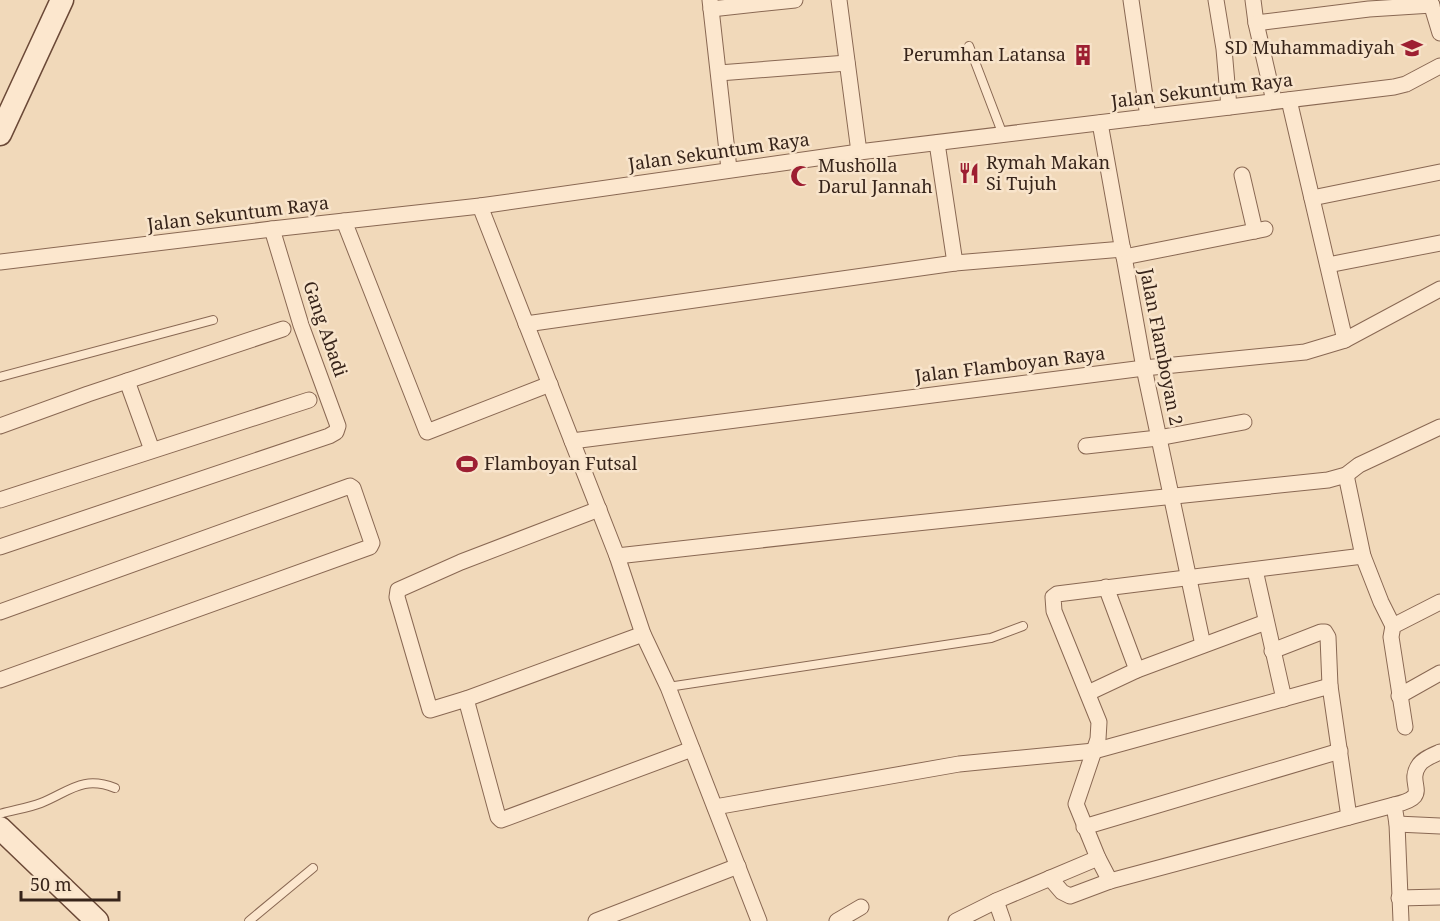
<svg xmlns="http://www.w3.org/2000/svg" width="1440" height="921" font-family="'Noto Serif',serif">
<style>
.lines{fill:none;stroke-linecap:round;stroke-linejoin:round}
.service-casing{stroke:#896853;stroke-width:10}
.minor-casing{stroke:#896853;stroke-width:17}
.secondary-casing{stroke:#6b4937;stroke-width:25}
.service{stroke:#fce7ce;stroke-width:8}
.minor{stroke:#fce7ce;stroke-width:15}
.secondary{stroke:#fce7ce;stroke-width:22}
.labels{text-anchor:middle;stroke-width:5;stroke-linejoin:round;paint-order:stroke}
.poi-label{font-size:18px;fill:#37241a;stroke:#f8e4cb;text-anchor:start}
.street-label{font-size:18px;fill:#37241a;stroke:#f8e4cb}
</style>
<rect width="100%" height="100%" fill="#f1d9ba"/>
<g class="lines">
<defs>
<g id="service">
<path d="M969,46L1003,135"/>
<path d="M0,377L213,320"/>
<path d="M668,687L991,638L1023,626"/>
<path d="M0,814C13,810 28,808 41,803C69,792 82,775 115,788"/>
<path d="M249,921L313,868"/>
</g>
<g id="minor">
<path d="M710,0L729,169"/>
<path d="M839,0L859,152"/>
<path d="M1131,0L1148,117"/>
<path d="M1216,0L1224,49L1229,107"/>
<path d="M1253,0L1256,23"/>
<path d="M1430,0L1440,33"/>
<path d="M711,9L795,0"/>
<path d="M719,73L847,63"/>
<path d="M1289,100L1345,340"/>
<path d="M1274,101L1256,23L1369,9L1432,5"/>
<path d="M1100,123L1144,368L1203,645"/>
<path d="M937,143L955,263"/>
<path d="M1242,175L1255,231"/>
<path d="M1312,198L1440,172"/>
<path d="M480,206L617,556L643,634L668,687L759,921"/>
<path d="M344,221L427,432L550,384"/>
<path d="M1124,257L1265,229"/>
<path d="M0,262L272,229L480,206L859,152L1394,87L1406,84L1440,66"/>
<path d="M1328,265L1440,243"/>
<path d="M526,324L955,263L1123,249"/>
<path d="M127,381L152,450"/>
<path d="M0,426L88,394L283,329"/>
<path d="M572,441L1144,368L1305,352L1345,340L1440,289"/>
<path d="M1086,446L1158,438L1244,422"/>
<path d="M1346,475L1363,556L1381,602L1393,626"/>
<path d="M0,500L309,400"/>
<path d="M599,509L461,562L398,590L397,597L430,710L466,699L643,634"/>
<path d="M0,547L329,436L336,432L338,426L301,325L272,229"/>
<path d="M617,556L859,529L1328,480L1346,475L1359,465L1440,427"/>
<path d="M1255,570L1284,699"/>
<path d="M1106,587L1137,670"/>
<path d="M0,612L350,486L353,488L372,543L370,547L0,680"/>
<path d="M1272,651L1321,632H1325L1328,637L1330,686L1349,817"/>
<path d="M1088,693L1137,670L1266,622"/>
<path d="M1399,696L1440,673"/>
<path d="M466,699L498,817L501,820L692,749"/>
<path d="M1405,727L1391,637L1393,626L1440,602"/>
<path d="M715,807L959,764L1094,751L1330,686"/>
<path d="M1397,824L1440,826"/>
<path d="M1084,827L1340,751"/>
<path d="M1050,878L1062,892L1070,896L1110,881L1394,805"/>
<path d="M1110,881L1098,858L1076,804L1098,739L1099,722L1054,611L1053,597L1057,594L1363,556"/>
<path d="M1399,898L1440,897"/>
<path d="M996,901L1003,921"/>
<path d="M596,921L738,866"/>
<path d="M837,921L861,907"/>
<path d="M956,921L996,901L1098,858"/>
<path d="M1401,921L1397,824L1394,805C1434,796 1405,785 1419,765C1423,759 1433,755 1440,752"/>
</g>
<g id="secondary">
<path d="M0,134L62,0"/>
<path d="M0,828L97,921"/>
</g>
</defs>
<use href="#service" class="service-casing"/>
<use href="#minor" class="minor-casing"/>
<use href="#secondary" class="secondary-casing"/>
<use href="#service" class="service"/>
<use href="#minor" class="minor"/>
<use href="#secondary" class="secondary"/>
</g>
<defs>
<symbol id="school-bare" viewBox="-9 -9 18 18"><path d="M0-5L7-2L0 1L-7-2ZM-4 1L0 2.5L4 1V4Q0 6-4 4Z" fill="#9d1f32" stroke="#f8e4cb" stroke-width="2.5" paint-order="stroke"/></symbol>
<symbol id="building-bare" viewBox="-9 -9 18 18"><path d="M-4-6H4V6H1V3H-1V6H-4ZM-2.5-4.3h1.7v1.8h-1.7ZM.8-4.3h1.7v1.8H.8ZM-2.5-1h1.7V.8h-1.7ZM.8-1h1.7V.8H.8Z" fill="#9d1f32" stroke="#f8e4cb" stroke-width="2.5" paint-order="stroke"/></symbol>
<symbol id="restaurant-bare" viewBox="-9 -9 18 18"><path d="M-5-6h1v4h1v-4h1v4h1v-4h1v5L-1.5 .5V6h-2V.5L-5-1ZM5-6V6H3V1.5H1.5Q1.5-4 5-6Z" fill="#9d1f32" stroke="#f8e4cb" stroke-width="2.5" paint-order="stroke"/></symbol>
<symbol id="mosque-bare" viewBox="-9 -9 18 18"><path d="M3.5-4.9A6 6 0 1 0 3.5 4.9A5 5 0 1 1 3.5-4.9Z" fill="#9d1f32" stroke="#f8e4cb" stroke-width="2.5" paint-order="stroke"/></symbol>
<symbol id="stadium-bare" viewBox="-9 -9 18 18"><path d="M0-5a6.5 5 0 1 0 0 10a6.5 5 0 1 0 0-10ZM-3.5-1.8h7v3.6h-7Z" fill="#9d1f32" stroke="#f8e4cb" stroke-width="2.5" paint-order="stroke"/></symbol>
</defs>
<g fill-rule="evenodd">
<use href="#school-bare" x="1397" y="33" width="30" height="30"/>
<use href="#building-bare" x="1068" y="40" width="30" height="30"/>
<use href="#restaurant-bare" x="954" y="158" width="30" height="30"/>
<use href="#mosque-bare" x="786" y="161" width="30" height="30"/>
<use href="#stadium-bare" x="452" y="449" width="30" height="30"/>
</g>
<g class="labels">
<g class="poi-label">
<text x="1395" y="54" text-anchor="end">SD Muhammadiyah</text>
<text x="1066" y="61" text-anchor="end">Perumhan Latansa</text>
<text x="986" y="169">Rymah Makan<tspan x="986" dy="21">Si Tujuh</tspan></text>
<text x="818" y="172">Musholla<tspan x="818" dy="21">Darul Jannah</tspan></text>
<text x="484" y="470">Flamboyan Futsal</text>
</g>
<g class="street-label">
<text transform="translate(1202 91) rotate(-7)" y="6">Jalan Sekuntum Raya</text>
<text transform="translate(719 152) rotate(-8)" y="6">Jalan Sekuntum Raya</text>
<text transform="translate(238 214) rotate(-7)" y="6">Jalan Sekuntum Raya</text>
<text transform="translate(325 329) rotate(71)" y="6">Gang Abadi</text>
<text transform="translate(1161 347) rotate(79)" y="6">Jalan Flamboyan 2</text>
<text transform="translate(1010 365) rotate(-7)" y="6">Jalan Flamboyan Raya</text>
</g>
</g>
<path d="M21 891v9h98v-9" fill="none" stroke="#37241a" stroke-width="3"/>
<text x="30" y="891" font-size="18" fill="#37241a" stroke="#f8e4cb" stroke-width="4.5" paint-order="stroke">50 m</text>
</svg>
